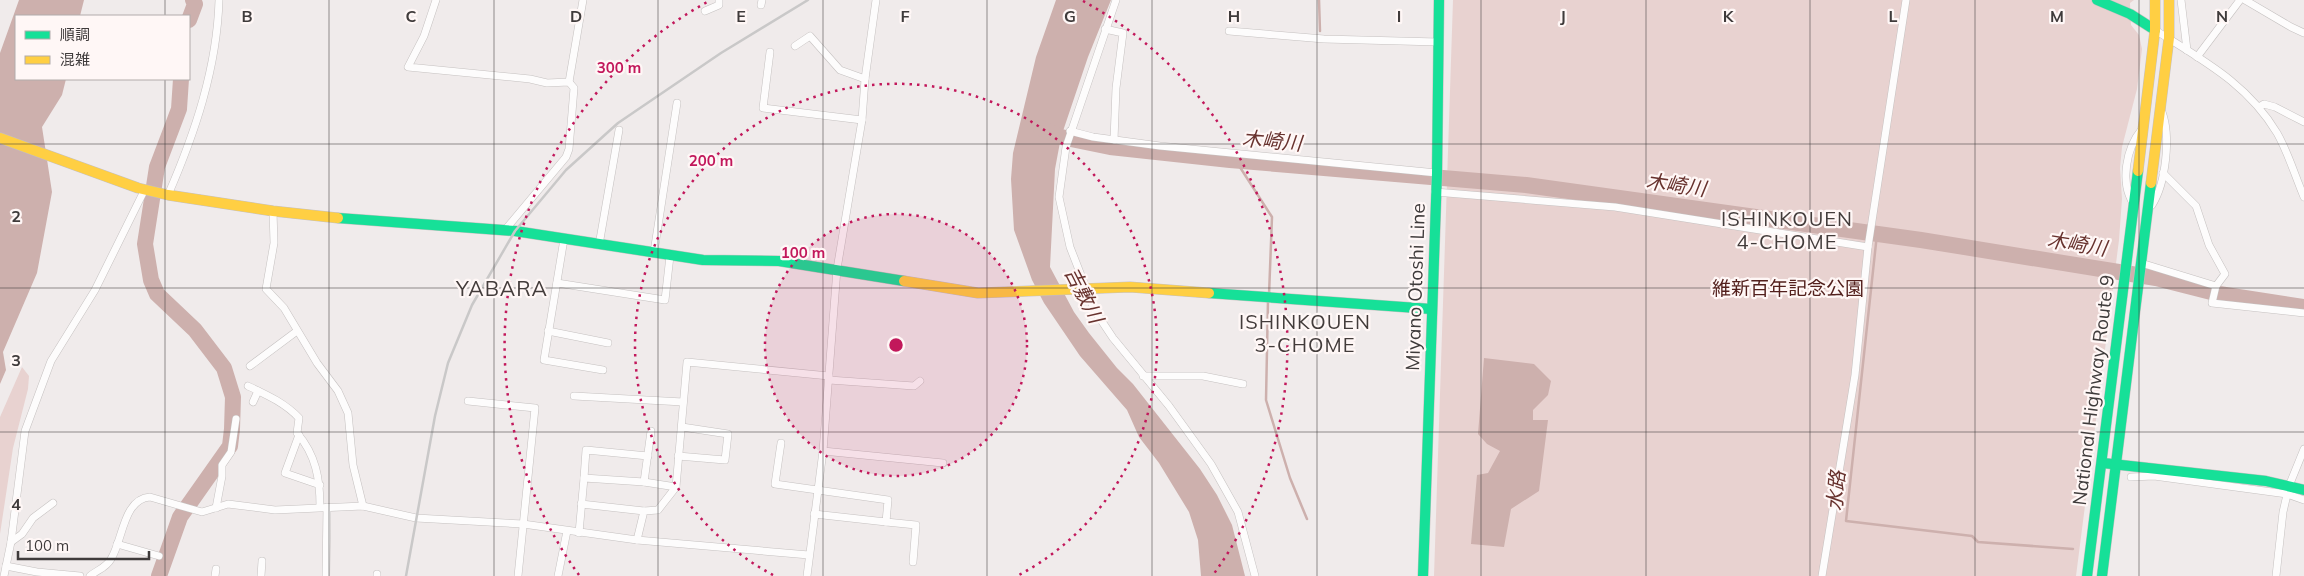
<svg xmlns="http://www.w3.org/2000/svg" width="2304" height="576" font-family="Mulish,'Noto Sans JP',sans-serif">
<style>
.green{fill:#e8d2d0}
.water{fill:#cdb0ad}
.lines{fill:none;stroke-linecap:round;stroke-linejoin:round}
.stream{stroke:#cdb0ad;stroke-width:2.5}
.river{stroke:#cdb0ad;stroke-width:16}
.street-casing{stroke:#c5c1c0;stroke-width:8}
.fast-casing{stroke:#c5c1c0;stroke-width:11}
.slow-casing{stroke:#c5c1c0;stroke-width:11}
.street{stroke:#fdfcfc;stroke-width:7}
.fast{stroke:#16e098;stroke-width:10}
.slow{stroke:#ffcf43;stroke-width:10}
.rail{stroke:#c9c8c8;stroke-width:2.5}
.grid{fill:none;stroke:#3f3b3b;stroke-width:1;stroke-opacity:0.55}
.ring{fill:none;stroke:#c2185b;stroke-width:2.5;stroke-dasharray:2.5 5}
.labels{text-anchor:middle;stroke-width:4.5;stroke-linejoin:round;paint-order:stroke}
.street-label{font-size:19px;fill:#3f3b3b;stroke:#fff7f6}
.park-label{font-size:19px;fill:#53201d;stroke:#fff7f6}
.water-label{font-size:20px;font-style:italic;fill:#68322e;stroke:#fff7f6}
.neighbourhood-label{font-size:20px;letter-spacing:1px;fill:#433c3b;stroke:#fff7f6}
.quarter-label{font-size:21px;letter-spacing:1px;fill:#433c3b;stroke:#fff7f6}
.grid-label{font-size:16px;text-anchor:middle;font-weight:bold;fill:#3f3b3b;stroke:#fff7f6;stroke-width:4.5;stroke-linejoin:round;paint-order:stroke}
.centre{fill:#c2185b;stroke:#fff7f6;stroke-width:2.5}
.ring-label{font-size:15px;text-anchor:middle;font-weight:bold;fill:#c2185b;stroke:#fff7f6;stroke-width:4.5;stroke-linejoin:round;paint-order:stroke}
</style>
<rect width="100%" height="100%" fill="#f0ebeb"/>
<g class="green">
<path d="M1453,0H2134L2130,3L2131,25L2139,35L2142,49L2137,89L2122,147L2120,168L2122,199L2119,240L2076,576H1434Z"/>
<path d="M22,367L29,376L28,389L13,448L0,534V417Z"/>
</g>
<g class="water">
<path d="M19,0H84L80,16H16V79H66L62,95L42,127L52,192L37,273L3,352L6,370L0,384V53Z"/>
<path d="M1056,0H1111L1088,57L1061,137L1055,169L1050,267L1074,312L1089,333L1117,368L1133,384L1200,469L1217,495L1232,525L1245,576H1201L1198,540L1189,512L1159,463L1139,437L1127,410L1080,356L1044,303L1032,280L1014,230L1011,179L1013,153L1036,57Z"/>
<path d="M1484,358L1534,364L1551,381L1548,395L1533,410V420H1548L1539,491L1511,509L1504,547L1471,544L1477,475L1488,473L1500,451L1487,444L1478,434Z"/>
</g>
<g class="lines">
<g class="stream">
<path d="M1319,0L1320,31"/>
<path d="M1236,161L1272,217L1269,295"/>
<path d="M1877,234L1846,521L1972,536L1978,542L2073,549"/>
<path d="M1268,300L1266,400L1290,478L1307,519"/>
</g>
<g class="river">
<path d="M189,20L195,4L193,0"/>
<path d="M1041,128L1061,137L1110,147L1230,160L1526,185L1921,240L2156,278L2219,294L2304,307"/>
<path d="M159,576L180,517L230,446L232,429L233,397L224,368L195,330L157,294L151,280L145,244L157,167L179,109L181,79"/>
</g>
<defs>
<g id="street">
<path d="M436,0L424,36L408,67L530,79L547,83L569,82L574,88L569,149L566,157L505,230"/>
<path d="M1116,0L1066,147L1059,197L1070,247L1095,311L1113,338L1169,406L1211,464L1238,512L1255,576"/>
<path d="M2181,0L2187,50"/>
<path d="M2245,0L2291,27L2304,33"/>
<path d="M761,5L762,0"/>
<path d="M705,11L719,5V0"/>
<path d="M1105,29L1123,33L1116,88L1114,140"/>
<path d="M2155,30C2202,60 2247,83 2277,133C2288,152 2295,176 2304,197"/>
<path d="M1229,31L1324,39L1438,42"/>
<path d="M795,46L810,36L840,70L865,79"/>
<path d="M770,52L763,108L862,120"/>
<path d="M2197,57L2240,0"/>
<path d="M569,82L583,0"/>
<path d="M2259,107L2264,104L2275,107L2304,122"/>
<path d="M1070,131L1093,137L1160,146L1437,173"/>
<path d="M2163,173L2196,206L2209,245L2225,274L2216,286L2212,303L2304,313"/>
<path d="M1435,192L1615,207L1868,247"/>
<path d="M168,195C195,133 217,68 219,0"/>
<path d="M2133,203C2120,182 2126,148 2142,129"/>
<path d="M2152,205C2166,183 2171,136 2162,112"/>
<path d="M273,211L274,243L266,289L284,308L317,363L338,391L348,413L353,465L363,506"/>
<path d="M564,239L544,360L603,370"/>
<path d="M599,245L619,130"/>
<path d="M654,252L677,103"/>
<path d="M2141,263L2216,286"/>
<path d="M557,283L665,300L670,256"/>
<path d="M548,331L608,343"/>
<path d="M250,366L297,331"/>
<path d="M1143,376H1203L1243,384"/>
<path d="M829,380L914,386L920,381"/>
<path d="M248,386C267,395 285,403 299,418L297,433C316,455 320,479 320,507"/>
<path d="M574,396L683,402"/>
<path d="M468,401L535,408L518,576"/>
<path d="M253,402L258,391"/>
<path d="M299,435L285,473L320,485"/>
<path d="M781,443L775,484L888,500L886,522L814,514"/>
<path d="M823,451L943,463"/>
<path d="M678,456L725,460L728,434L682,427"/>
<path d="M2131,477L2154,476L2287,494L2304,500"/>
<path d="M584,478L586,450L648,456"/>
<path d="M644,482L651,431"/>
<path d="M581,504L644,511"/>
<path d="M216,508L222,476V465L231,452L236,419"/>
<path d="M886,522L916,525L913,562"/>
<path d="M579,533L584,478L644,482L676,487"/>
<path d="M637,540L644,511L658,510L676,487L687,362L829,376"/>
<path d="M11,542L22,534L33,518L53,503"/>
<path d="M117,544L159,556"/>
<path d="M6,566L37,572L80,576"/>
<path d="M4,576L11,542L25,431L51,361L95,290L145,189"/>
<path d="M90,576C97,570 106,568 111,559C123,540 123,499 150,497L202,512L228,504L275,510L363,506L416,518L523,524L637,540L809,555"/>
<path d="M215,576L216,569"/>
<path d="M261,576L262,561"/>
<path d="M326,576L327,507"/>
<path d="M377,576V574"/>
<path d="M558,576L567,531"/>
<path d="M807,576L823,451L837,269L862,120L865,79L876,0"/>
<path d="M1822,576L1855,375L1868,247L1906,0"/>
<path d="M2276,576L2283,512L2289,486L2304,449"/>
</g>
<g id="fast">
<path d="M2097,0L2130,14L2155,30"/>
<path d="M338,218L515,231L703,260L779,261L904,281"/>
<path d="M1209,293L1431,309"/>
<path d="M2103,463L2266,481L2304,490"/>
<path d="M1423,576L1437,173L1439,0"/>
<path d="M2087,576L2138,171"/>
<path d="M2102,576L2151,183"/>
</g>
<g id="slow">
<path d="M0,138L138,188L168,195L273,211L338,218"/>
<path d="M2138,171L2155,30V0"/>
<path d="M2151,183L2169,38V0"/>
<path d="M904,281L978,293L1130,287L1209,293"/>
</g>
</defs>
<use href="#street" class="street-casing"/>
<use href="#fast" class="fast-casing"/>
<use href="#slow" class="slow-casing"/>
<use href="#street" class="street"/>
<use href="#fast" class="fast"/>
<use href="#slow" class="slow"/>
<path class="rail" d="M406,576L435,416L448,363L472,305L515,231L566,170L618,123L721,53L808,0"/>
</g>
<path class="grid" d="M165,0V16M329,0V576M494,0V576M658,0V576M823,0V576M987,0V576M1152,0V576M1317,0V576M1481,0V576M1646,0V576M1810,0V576M1975,0V576M2139,0V576M165,79V576M0,144H2304M0,288H2304M0,432H2304"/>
<circle cx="896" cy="345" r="131" fill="#c2185b" fill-opacity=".12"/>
<g class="ring">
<circle cx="896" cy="345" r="131"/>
<path d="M773 575A261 261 0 1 1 1019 575"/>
<path d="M579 575A392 392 0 0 1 709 1M1083 1A392 392 0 0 1 1213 575"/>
</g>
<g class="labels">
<g class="street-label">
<text transform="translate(1415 287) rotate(-88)" y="7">Miyano Otoshi Line</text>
<text transform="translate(2093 390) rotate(-83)" y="7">National Highway Route 9</text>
</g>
<g class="park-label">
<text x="1788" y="295">維新百年記念公園</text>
</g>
<g class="water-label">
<text transform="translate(1272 141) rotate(5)" y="7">木崎川</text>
<text transform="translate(1676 185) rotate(8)" y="7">木崎川</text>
<text transform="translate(2077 244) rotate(9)" y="7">木崎川</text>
<text transform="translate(1084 295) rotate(63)" y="7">吉敷川</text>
<text transform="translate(1836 491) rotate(-85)" y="7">水路</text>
</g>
<g class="neighbourhood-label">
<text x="1787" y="226">ISHINKOUEN<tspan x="1787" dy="23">4-CHOME</tspan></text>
<text x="1305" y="329">ISHINKOUEN<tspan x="1305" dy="23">3-CHOME</tspan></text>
</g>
<g class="quarter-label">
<text x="502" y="296">YABARA</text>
</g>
</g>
<g class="grid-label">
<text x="247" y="22">B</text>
<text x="411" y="22">C</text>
<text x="576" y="22">D</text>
<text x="741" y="22">E</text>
<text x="905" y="22">F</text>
<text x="1070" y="22">G</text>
<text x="1234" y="22">H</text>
<text x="1399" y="22">I</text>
<text x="1563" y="22">J</text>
<text x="1728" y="22">K</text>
<text x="1893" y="22">L</text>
<text x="2057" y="22">M</text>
<text x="2222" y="22">N</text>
<text x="16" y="222">2</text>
<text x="16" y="366">3</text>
<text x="16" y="510">4</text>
</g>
<circle cx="896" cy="345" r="8" class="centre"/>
<g class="ring-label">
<text x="619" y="73">300 m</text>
<text x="711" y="166">200 m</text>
<text x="803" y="258">100 m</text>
</g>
<rect x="15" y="15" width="175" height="65" fill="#fff7f6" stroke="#b2acab"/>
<rect x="25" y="31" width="25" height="8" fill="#16e098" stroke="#b2acab"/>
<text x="60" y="40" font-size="15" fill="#3f3b3b">順調</text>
<rect x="25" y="56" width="25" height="8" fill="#ffcf43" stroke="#b2acab"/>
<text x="60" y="65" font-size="15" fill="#3f3b3b">混雑</text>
<path d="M18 551v8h131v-8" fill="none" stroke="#3f3b3b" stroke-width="2.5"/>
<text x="25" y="551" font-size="15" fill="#3f3b3b" stroke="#fff7f6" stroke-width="4" paint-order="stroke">100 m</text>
</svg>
